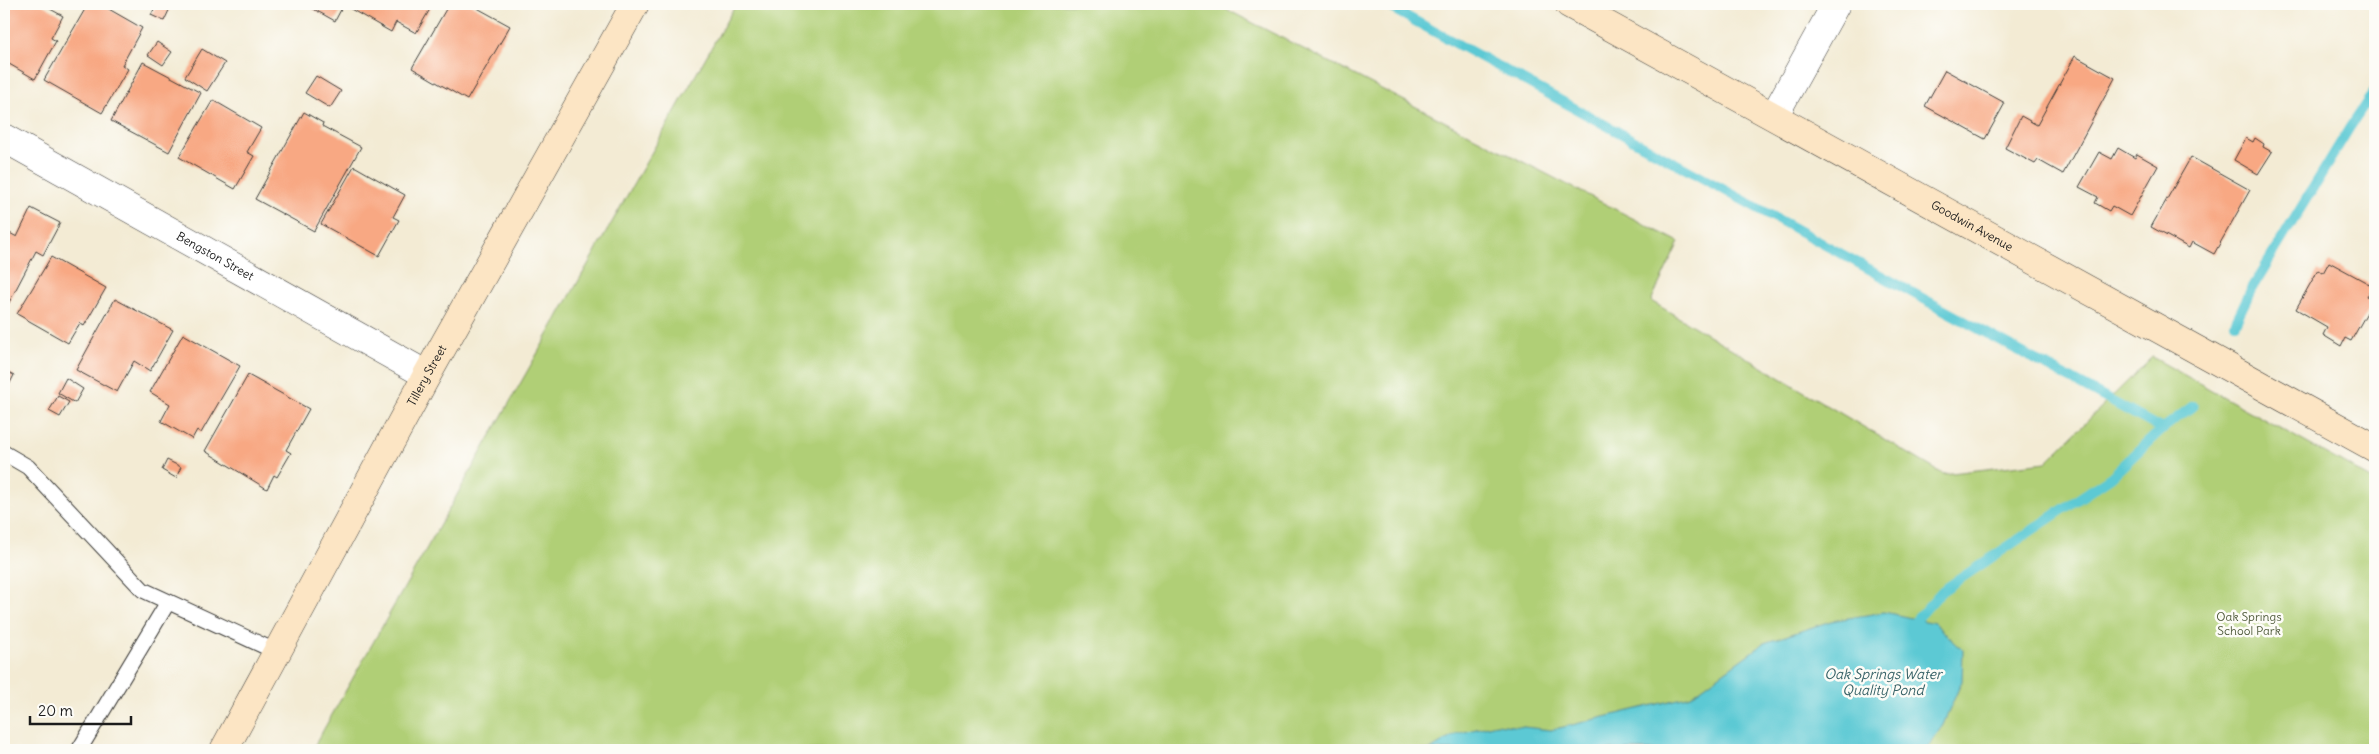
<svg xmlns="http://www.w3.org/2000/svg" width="2379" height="754" font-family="Delius,sans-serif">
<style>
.green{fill:#b0cf76;stroke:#667649}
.water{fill:#5cc9d4;stroke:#3c7278}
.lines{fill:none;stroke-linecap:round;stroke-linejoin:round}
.stream{stroke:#5cc9d4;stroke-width:10}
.building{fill:#f8a883}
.lane-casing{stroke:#3c3b38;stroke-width:17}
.street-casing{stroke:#3c3b38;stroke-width:29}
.secondary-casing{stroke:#3c3b38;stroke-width:29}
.lane{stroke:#fff;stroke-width:15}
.street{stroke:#fff;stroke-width:28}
.secondary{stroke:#fce5c4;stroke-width:28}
.labels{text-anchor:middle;stroke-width:5;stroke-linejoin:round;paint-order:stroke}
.street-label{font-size:12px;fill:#1c1c1c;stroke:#fdfcf7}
.park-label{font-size:12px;fill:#505b3c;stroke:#fdfcf7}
.water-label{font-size:14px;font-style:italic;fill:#366166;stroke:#fdfcf7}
</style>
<rect width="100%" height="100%" fill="#fdfcf7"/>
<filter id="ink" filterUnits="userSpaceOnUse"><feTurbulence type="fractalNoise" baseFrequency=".02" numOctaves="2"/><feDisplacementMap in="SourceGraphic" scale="10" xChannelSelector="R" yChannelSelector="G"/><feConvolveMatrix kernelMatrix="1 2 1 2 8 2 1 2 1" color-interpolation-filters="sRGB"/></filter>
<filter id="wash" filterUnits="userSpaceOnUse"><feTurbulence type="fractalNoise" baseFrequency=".0096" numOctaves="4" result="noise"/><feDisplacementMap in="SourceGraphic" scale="20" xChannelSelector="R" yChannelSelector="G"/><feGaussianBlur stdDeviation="1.12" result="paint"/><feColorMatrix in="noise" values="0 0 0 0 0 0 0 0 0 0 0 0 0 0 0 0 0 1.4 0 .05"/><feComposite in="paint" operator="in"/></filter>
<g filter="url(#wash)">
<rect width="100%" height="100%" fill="#f3ebd4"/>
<path class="green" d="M736,4H1216L1679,242L1651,301L1943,474L2046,462L2152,357L2375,481V750H312Z"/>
<path class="water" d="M1884,612L1934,623L1963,650L1962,681L1943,725L1926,750H1430L1456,734L1496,724L1551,730L1691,696L1764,643L1831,621Z"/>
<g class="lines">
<g class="stream">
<path d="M1384,4L2162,429"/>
<path d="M2235,323L2251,290L2350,127L2375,90"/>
<path d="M1909,628L1942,591L2111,477L2162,429L2193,406"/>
</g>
</g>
<g id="blocks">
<g class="building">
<path d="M5,4H41L63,16L51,38L56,41L35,79L4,61Z"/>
<path d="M88,4H100L142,28L122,65L128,69L102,113L44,80Z"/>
<path d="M157,4L171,6L164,21L151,15Z"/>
<path d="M312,4H344L335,21L310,7Z"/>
<path d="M352,4H433L416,33L396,22L391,32L349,8Z"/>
<path d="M449,4H470L510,26L467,100L412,68Z"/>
<path d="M157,42L172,52L163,65L148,55Z"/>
<path d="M202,49L225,63L207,91L185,77Z"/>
<path d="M2075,56L2115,78L2063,174L2038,160L2035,164L2005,148L2021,116L2037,125Z"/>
<path d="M143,62L201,93L169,152L111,121Z"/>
<path d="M1945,70L2005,103L1985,139L1925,106Z"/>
<path d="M316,76L341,91L330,108L305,93Z"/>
<path d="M213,100L261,128L247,152L254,156L235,189L179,157Z"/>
<path d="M304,112L323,123L322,126L361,147L314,231L255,199Z"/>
<path d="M2246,138L2253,142L2255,138L2264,144L2263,147L2272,152L2258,174L2234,160Z"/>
<path d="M2118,148L2135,158L2137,154L2158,166L2130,216L2112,206L2109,211L2095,203L2098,197L2079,187L2099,152L2112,159Z"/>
<path d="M2191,157L2250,190L2214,254L2192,242L2189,248L2151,227Z"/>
<path d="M354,166L405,195L393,217L399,220L379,256L321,224Z"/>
<path d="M31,208L60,223L43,255L36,251L4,312V230L17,237Z"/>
<path d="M51,257L106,288L84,326L80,323L68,343L17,314Z"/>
<path d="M2329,262L2373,286L2367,296L2374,300L2351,341L2345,338L2341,346L2323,335L2327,327L2296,309L2318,270L2323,273Z"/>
<path d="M115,299L173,330L150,371L134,361L117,392L76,370Z"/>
<path d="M183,334L240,366L201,433L197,430L192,439L161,421L170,404L150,392Z"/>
<path d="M4,370L14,375L8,387L4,384Z"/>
<path d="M248,375L309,409L286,450L291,453L277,477L274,475L267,489L205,451Z"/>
<path d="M66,378L83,389L75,403L58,393Z"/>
<path d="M58,396L69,402L60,417L49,411Z"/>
<path d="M167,460L181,467L176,478L162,470Z"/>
</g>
</g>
</g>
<g filter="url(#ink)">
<use href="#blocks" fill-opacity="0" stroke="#3c3b38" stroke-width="1"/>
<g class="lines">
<defs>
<g id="lane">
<path d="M4,453L28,467L143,590L277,652"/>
<path d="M79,750L168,602"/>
</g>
<g id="street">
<path d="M1774,116L1836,4"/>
<path id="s1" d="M4,138L427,375"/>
</g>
<g id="secondary">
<path id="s2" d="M1569,4L2375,448"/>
<path id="s3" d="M224,750L427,375L635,4"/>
</g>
</defs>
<use href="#lane" class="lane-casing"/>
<use href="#street" class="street-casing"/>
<use href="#secondary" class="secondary-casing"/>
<use href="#lane" class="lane"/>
<use href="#street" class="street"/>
<use href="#secondary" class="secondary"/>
</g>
</g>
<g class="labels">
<g class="street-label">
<text dy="4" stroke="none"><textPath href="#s2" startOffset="460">Goodwin Avenue</textPath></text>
<text dy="4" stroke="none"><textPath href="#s1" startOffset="242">Bengston Street</textPath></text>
<text dy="4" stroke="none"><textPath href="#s3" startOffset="426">Tillery Street</textPath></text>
</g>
<g class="park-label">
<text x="2249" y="621">Oak Springs<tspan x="2249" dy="14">School Park</tspan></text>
</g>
<g class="water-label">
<text x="1883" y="679">Oak Springs Water<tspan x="1883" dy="16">Quality Pond</tspan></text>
</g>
</g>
<rect width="2379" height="754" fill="none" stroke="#fdfcf7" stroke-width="20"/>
<path d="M30 716v8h101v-8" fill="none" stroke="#1c1c1c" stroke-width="2.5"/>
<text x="38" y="716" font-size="15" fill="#1c1c1c" stroke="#fdfcf7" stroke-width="4" paint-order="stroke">20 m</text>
</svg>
